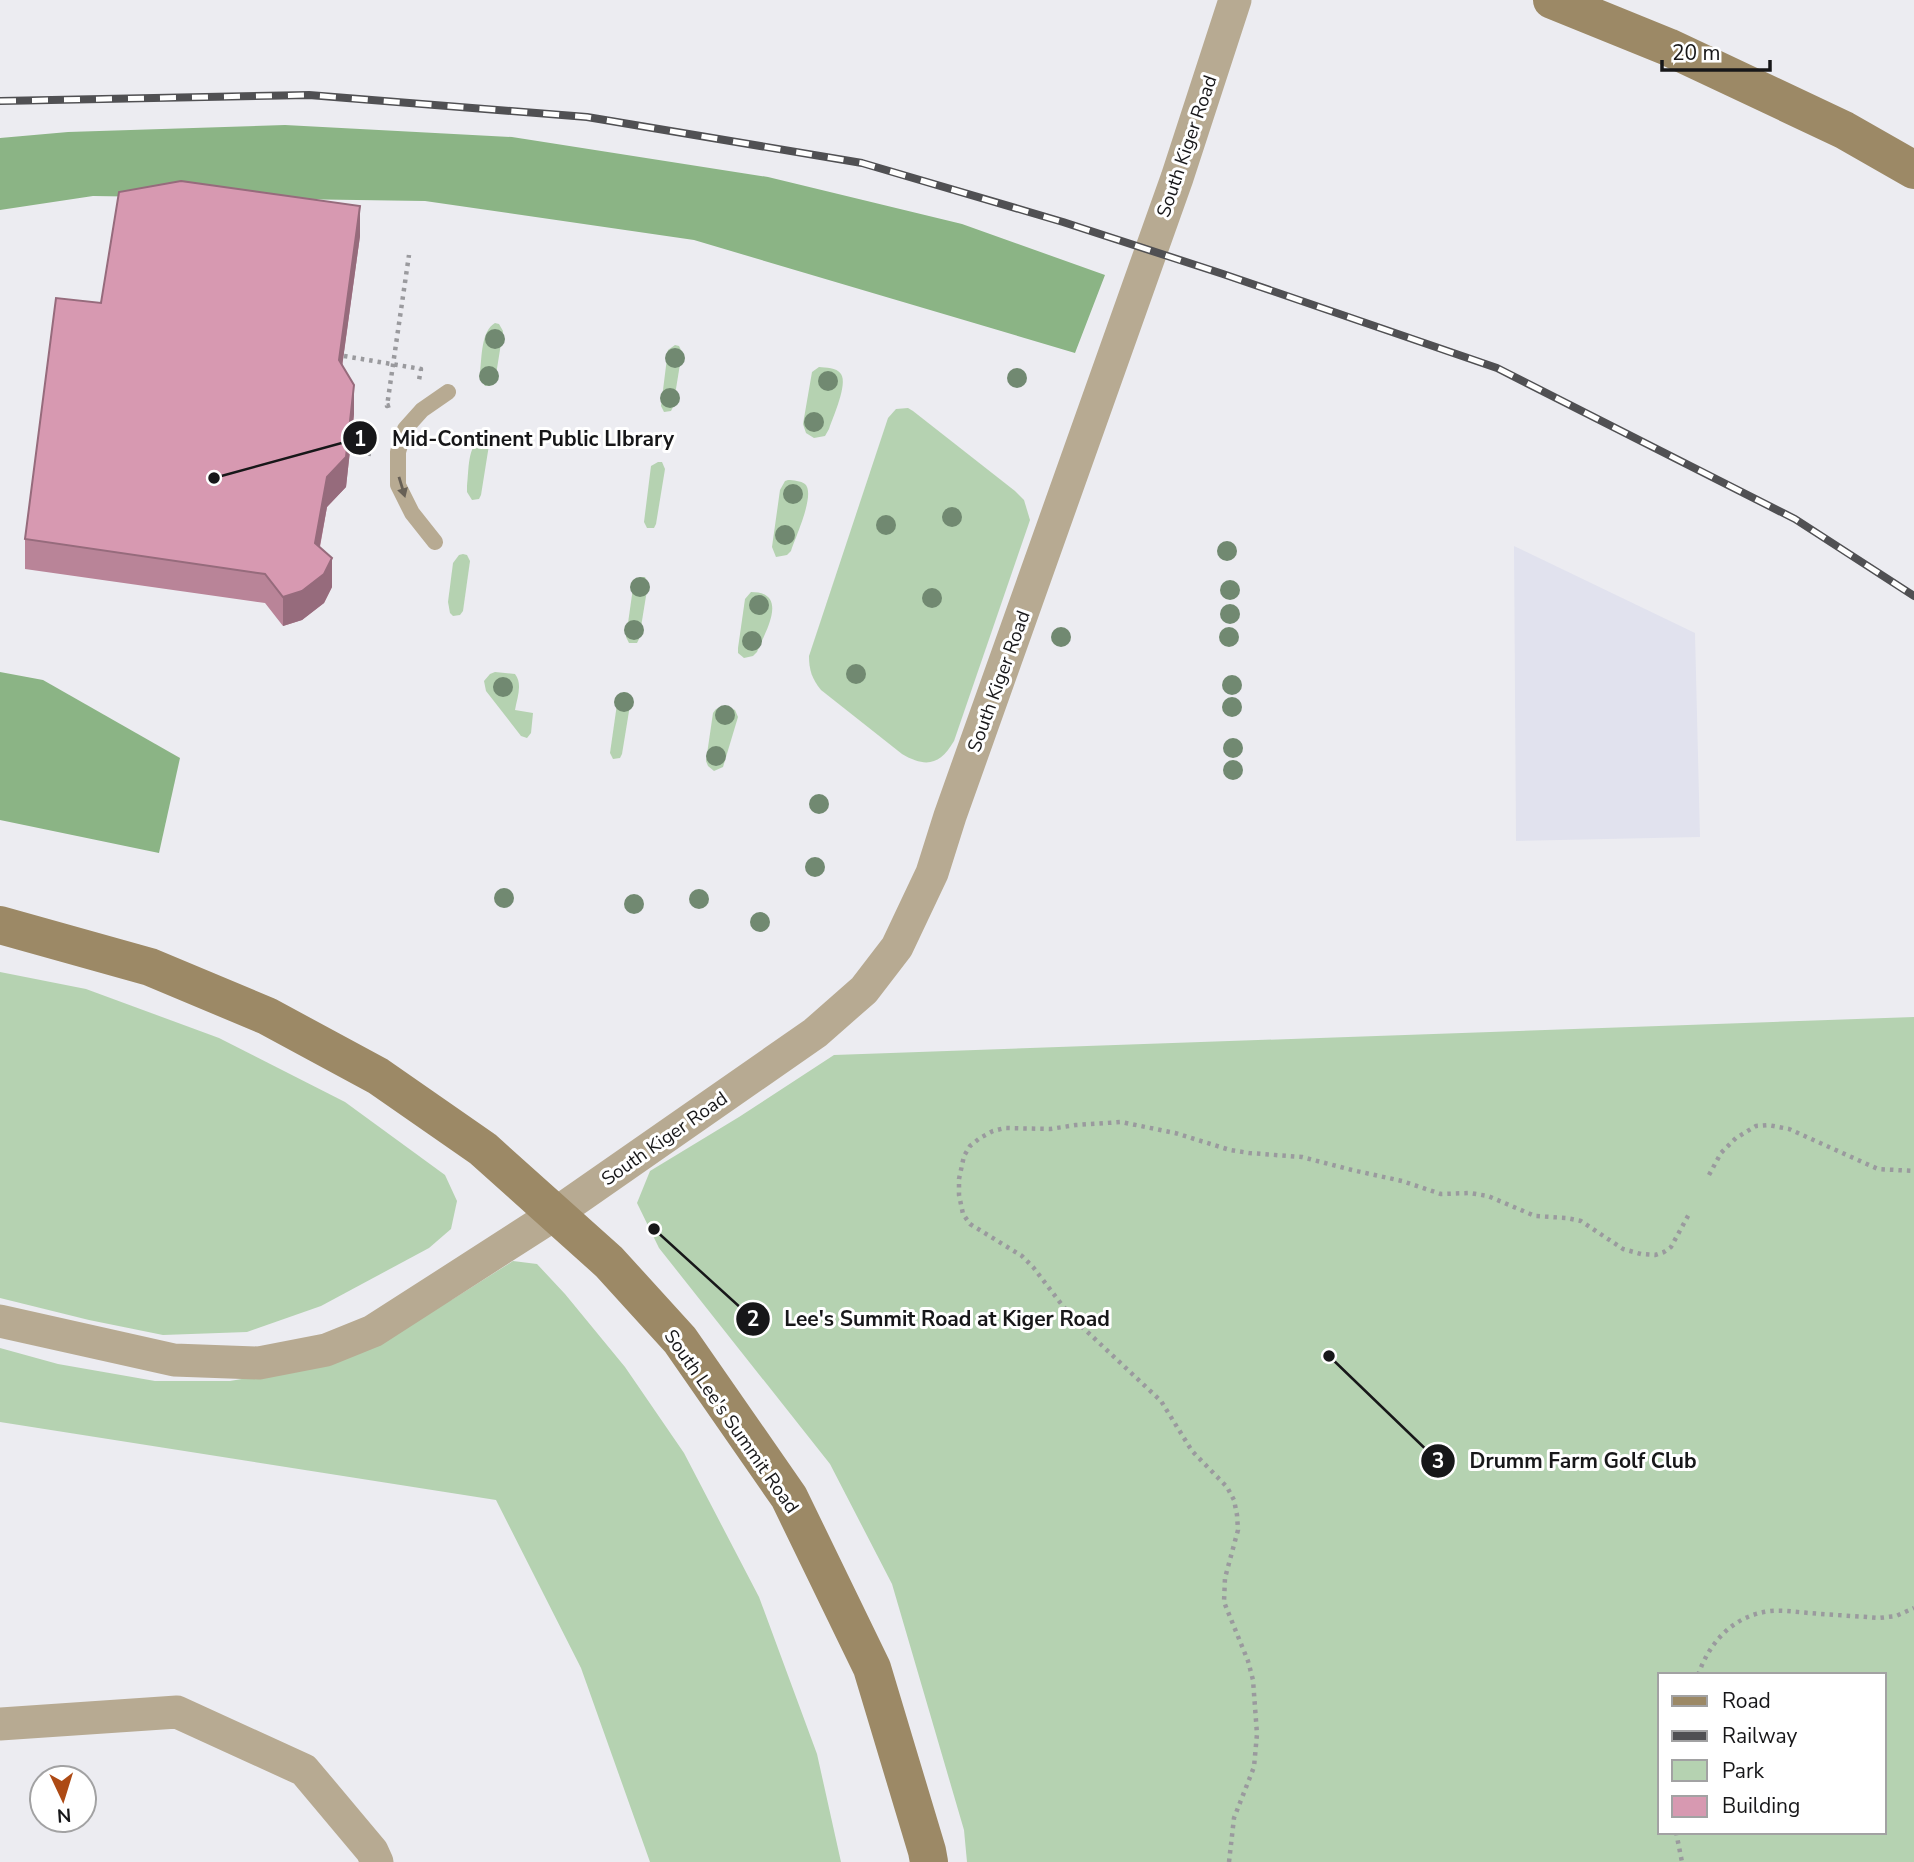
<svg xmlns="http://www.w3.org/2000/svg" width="1914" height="1862" font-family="'Nunito Sans',sans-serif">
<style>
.built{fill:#e1e2ee}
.green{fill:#b5d2b1;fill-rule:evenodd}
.forest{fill:#8bb485}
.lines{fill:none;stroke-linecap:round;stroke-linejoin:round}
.path{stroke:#9a9a9e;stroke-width:4.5;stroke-dasharray:3.5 5;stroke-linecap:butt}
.lane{stroke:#b7aa92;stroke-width:16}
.street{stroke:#b7aa92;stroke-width:33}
.secondary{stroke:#9c8966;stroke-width:38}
.rail-casing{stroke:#505053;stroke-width:8}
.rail{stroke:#fff;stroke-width:5;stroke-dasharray:16;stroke-linecap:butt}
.tree{fill:#718971}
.wall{fill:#b98498}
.shaded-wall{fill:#966b7c}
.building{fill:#d799b1;stroke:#966b7c;stroke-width:2}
.oneway{fill:#676056}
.labels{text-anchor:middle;stroke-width:6;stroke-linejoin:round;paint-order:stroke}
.street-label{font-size:19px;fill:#171719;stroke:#fff}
.leader{fill:none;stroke:#171719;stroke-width:2.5}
.callout-dot{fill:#171719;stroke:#fff;stroke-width:2.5}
.mark-label{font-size:21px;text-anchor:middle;font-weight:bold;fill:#fff}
.callout-label{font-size:21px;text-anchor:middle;font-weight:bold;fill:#171719;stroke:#fff;stroke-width:6;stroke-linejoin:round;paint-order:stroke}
</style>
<rect width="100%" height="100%" fill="#ececf1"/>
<path class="built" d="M1514,546L1695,633L1700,837L1516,841Z"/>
<g class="green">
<path d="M495,323L499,324L503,331L495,381L493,385L485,386L481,378L480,372C482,357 481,331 495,323Z"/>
<path d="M675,345L679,346L682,352L673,407L671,411L664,412L661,406L668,350Z"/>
<path d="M819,367C826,368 836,367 841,374C848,384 833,417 829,429L825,436L814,438L806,433L803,424L812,372Z"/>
<path d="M908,408L913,411L1015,491L1024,500L1030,520L954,741C940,765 926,768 902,754L821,690C812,679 809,670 809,656L888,418L896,409Z"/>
<path d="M482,438L486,439L489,445L481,495L479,499L472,500L467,492V486C469,471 467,445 482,438Z"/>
<path d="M658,462H662L665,469L656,524L654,528H647L644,522L651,466Z"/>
<path d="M788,480C793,480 801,481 805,484C816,494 795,538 791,551L787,555L776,557L772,547L780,490L785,481Z"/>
<path d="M463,554L467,555L470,561L463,611L460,615L453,616L450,613L448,602L453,563L459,555Z"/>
<path d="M641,577H645L648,584L639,639L637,643H629L626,637L634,581Z"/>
<path d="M751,592C790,592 765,632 757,652L753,656L744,658L738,653V648L745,599Z"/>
<path d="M495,672L515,674C523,684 517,698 515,710L533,713L531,733L527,738L521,736L486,691L484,681L490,674Z"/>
<path d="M624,692L628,693L631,699L622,754L620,758L613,759L610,753L618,697Z"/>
<path d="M726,706L735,710L738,717L723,767L714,771L708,766L706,761L713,713L716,709Z"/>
<path d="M0,972L86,989L219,1038L345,1102L445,1175L457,1201L451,1229L429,1248L321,1306L247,1332L163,1335L89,1320L0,1298Z"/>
<path d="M1914,1017V1862H967L964,1830L892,1584L830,1464L659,1248L637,1203L650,1171L739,1117L834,1055ZM1660,1675H1884V1832H1660Z"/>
<path d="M513,1261L537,1264L565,1294L625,1367L684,1453L759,1597L817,1754L841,1862H650L581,1668L496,1500L0,1422V1348L58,1364L155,1381H230L321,1365L453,1299Z"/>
</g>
<g class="forest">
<path d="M285,125L512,137L768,177L962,224L1105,275L1075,353L694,240L425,201L93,196L0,210V138L68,132Z"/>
<path d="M0,672L43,680L180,758L159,853L0,820Z"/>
</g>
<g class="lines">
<g class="path">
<path d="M344,356L421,369L419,380"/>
<path d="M390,405L387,406L409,255"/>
<path d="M351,451L371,454"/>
<path d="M1709,1175L1721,1153L1736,1138L1756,1126L1768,1125L1789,1129L1878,1169L1914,1171"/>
<path d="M1698,1675C1710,1641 1734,1615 1771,1611C1783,1610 1796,1612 1809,1613C1832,1615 1856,1616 1879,1618L1896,1616L1914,1608"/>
<path d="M1676,1832L1682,1862"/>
<path d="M1229,1862L1234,1818L1254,1767L1257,1734L1253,1680L1248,1661L1224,1602L1225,1578L1238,1530L1237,1515L1234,1500L1227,1487L1192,1451L1161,1401L1079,1324L1062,1305L1033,1267L1022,1256L970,1224L963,1214L959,1195V1179L964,1156L970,1146L980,1138L993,1131L1005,1128L1050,1129L1076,1125L1121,1122L1175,1133L1230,1150L1249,1153L1302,1157L1352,1170L1402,1181L1441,1194L1470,1193L1488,1196L1535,1216L1567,1218L1581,1221L1623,1249L1641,1254L1655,1255L1664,1252L1671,1247L1689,1214"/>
</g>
<path class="lane" d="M435,542L412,513L398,485V452L405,429L422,410L448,392"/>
<g class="street">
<path d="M0,1321L174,1360L259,1363L326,1350L373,1331L555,1214L815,1033L864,990L897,947L932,873L950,816L1177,178L1235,0"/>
<path d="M0,1724L177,1712L304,1770L372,1851L377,1862"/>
</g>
<g class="secondary">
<path d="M1552,0L1668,47L1844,130L1914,170"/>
<path d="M0,925L150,967L267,1016L378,1076L483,1149L609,1262L680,1340L789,1497L872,1668L927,1851L929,1862"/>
</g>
<defs>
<path id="rail" d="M0,101L309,95L587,117L862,163L1063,222L1223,274L1497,368L1795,519L1914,596"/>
</defs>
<use href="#rail" class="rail-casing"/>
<use href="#rail" class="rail"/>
</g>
<g class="tree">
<circle cx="495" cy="339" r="10"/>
<circle cx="675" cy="358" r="10"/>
<circle cx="489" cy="376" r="10"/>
<circle cx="1017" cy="378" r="10"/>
<circle cx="828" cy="381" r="10"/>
<circle cx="670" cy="398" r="10"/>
<circle cx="814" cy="422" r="10"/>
<circle cx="793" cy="494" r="10"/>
<circle cx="952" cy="517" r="10"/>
<circle cx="886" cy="525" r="10"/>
<circle cx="785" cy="535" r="10"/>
<circle cx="1227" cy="551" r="10"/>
<circle cx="640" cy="587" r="10"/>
<circle cx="1230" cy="590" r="10"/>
<circle cx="932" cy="598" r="10"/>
<circle cx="759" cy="605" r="10"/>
<circle cx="1230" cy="614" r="10"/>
<circle cx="634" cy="630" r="10"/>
<circle cx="1061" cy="637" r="10"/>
<circle cx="1229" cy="637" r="10"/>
<circle cx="752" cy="641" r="10"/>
<circle cx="856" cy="674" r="10"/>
<circle cx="1232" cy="685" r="10"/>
<circle cx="503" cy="687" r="10"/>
<circle cx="624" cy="702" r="10"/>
<circle cx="1232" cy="707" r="10"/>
<circle cx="725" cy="715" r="10"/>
<circle cx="1233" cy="748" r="10"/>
<circle cx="716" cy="756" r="10"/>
<circle cx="1233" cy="770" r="10"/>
<circle cx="819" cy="804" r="10"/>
<circle cx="815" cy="867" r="10"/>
<circle cx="504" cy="898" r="10"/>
<circle cx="699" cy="899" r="10"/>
<circle cx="634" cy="904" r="10"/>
<circle cx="760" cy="922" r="10"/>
</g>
<path class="wall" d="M360,236L342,366L354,414L346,487L327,507L320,547L332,587L324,603L302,620L283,626L265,603L25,569V539L101,303Z"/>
<g class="shaded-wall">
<path d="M360,206V236L339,389V360Z"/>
<path d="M354,385V414L346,487L327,507L315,572V543L327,477Z"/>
<path d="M332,558V587L324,603L302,620L283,626V597Z"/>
</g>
<path class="building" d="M181,181L360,206L339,360L354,385L346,457L327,477L315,543L332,558L324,574L302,591L283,597L265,574L25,539L56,298L101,303L119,192Z"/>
<defs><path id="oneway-solid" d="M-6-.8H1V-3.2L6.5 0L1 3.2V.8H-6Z" transform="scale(1.75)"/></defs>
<use class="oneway" href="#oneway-solid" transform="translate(402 487) rotate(73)"/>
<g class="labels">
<g class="street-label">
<text transform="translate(1186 146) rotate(-71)" y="7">South Kiger Road</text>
<text transform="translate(998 681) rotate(-70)" y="7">South Kiger Road</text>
<text transform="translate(664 1138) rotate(-35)" y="7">South Kiger Road</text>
<text transform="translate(732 1421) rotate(55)" y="7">South Lee's Summit Road</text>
</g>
</g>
<path class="leader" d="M214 478L360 438M654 1229L753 1319M1329 1356L1438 1461"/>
<g class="callout-dot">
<circle cx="214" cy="478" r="7"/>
<circle cx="654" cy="1229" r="7"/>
<circle cx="1329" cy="1356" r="7"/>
<circle cx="360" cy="438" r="18"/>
<circle cx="753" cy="1319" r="18"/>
<circle cx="1438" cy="1461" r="18"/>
</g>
<g class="mark-label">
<text x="360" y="446">1</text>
<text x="753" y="1326">2</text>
<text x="1438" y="1468">3</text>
</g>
<g class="callout-label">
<text x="533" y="446">Mid-Continent Public LIbrary</text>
<text x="947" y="1326">Lee's Summit Road at Kiger Road</text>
<text x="1583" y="1468">Drumm Farm Golf Club</text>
</g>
<rect x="1658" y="1673" width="228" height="161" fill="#ffffff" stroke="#a2a2a3" stroke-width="2"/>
<rect x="1672" y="1696" width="35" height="10" fill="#9c8966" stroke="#a2a2a3" stroke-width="2"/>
<text x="1722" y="1708" font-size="21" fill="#171719">Road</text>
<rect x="1672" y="1731" width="35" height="10" fill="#505053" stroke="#a2a2a3" stroke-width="2"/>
<text x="1722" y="1743" font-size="21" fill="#171719">Railway</text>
<rect x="1672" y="1760" width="35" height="21" fill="#b5d2b1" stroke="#a2a2a3" stroke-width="2"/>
<text x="1722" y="1778" font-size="21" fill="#171719">Park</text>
<rect x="1672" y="1796" width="35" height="21" fill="#d799b1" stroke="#a2a2a3" stroke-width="2"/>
<text x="1722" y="1813" font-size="21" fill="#171719">Building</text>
<g transform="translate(63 1799) rotate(176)"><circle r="33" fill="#ffffff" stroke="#a2a2a3" stroke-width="2"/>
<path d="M0-5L12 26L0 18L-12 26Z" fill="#ad4a14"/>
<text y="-10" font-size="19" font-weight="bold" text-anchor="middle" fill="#171719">N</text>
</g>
<path d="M1662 60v10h108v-10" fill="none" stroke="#171719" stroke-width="3.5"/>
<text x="1672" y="60" font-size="21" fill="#171719" stroke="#ffffff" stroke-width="5" paint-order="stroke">20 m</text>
</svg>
